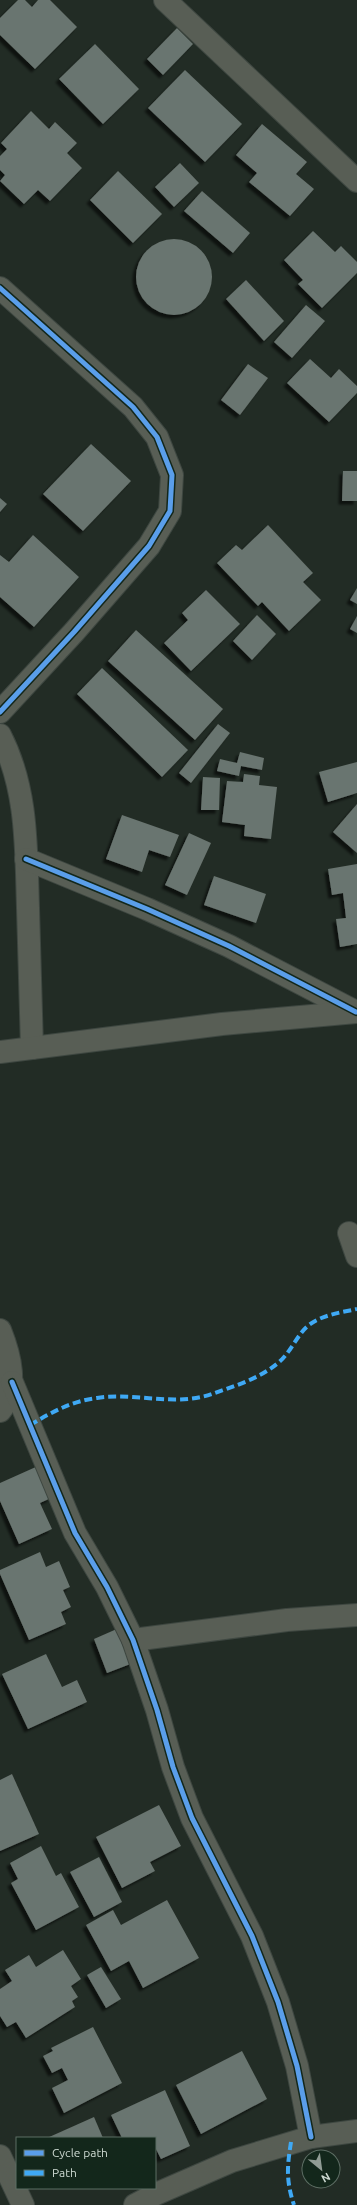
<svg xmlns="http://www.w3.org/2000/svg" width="357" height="2205" font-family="Ubuntu,sans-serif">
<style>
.building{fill:#69746f;filter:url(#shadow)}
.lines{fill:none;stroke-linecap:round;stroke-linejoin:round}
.minor-casing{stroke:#3e4741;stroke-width:24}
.minor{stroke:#585e55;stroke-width:22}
.quiet{stroke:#3fa9f5;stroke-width:4;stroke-dasharray:8 4;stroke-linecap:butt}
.cycleway-casing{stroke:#13271b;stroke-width:8}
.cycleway{stroke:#5a9eea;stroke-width:5}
</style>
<defs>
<filter id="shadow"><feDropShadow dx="-3.5" dy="3.5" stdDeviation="1" flood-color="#0009"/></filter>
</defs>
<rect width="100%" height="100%" fill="#222c25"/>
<g class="building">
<path d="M18,0H25L32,7L38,0H50L77,27L35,69L0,35V18Z"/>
<path d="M177,28L193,44L163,75L147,59Z"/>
<path d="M95,44L139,89L103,124L59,79Z"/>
<path d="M185,70L242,124L205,162L148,108Z"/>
<path d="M31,111L49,129L55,122L77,143L67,153L82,168L50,201L38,190L24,204L0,181L5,175L0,170V156L7,149L1,143Z"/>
<path d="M262,124L307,162L296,174L314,189L290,216L249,182L257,173L236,155Z"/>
<path d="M180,163L199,183L174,207L155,187Z"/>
<path d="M118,171L162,214L133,243L90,200Z"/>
<path d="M202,191L250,233L233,253L184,211Z"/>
<path d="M313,231L335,252L341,246L357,262V273L322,308L298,284L303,280L284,260Z"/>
<circle cx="174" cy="277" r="38"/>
<path d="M246,280L284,321L264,341L226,299Z"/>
<path d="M306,305L325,321L292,358L274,342Z"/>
<path d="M310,359L331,378L339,369L357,386V393L329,422L287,383Z"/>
<path d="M248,364L268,378L240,415L221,400Z"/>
<path d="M91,444L131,481L83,531L43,494Z"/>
<path d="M343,471H357V501H342Z"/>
<path d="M0,498L7,504L0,512Z"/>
<path d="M268,525L313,573L303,582L321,600L289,631L262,602L258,606L217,563L236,545L242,550Z"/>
<path d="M33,535L79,577L34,627L0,597V555L9,562Z"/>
<path d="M357,588V604L350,600Z"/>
<path d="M206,590L240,624L191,671L164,643L188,620L182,613Z"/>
<path d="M257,615L276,634L252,660L233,641Z"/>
<path d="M357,616V633L350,629Z"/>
<path d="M136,630L223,709L195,740L108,661Z"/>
<path d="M102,668L188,750L162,777L77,694Z"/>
<path d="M218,724L230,733L191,783L179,773Z"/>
<path d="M240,752L264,758L262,770L241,766L239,776L217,771L220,759L237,763Z"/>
<path d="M357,762V793L328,802L319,772Z"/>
<path d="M244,774L260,776L259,785L277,787L271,839L244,836L245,825L222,822L227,781L243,782Z"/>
<path d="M203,777L220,778L219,810H201Z"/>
<path d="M357,804V853L333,832Z"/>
<path d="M122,815L179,835L170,857L149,850L142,872L106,859Z"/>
<path d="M189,833L211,843L187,895L165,885Z"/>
<path d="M357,864V944L340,947L336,919L346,918L343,893L332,895L328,869Z"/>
<path d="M214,876L266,894L256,923L204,905Z"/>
<path d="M38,1466L51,1498L40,1503L52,1529L19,1544L0,1501V1483Z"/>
<path d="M40,1552L46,1567L59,1561L70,1587L63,1590L71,1607L61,1612L66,1624L29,1640L0,1574V1570Z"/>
<path d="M119,1628L133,1663L107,1673L94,1639Z"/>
<path d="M46,1654L62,1687L77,1680L87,1702L28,1729L2,1674Z"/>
<path d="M12,1774L39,1834L0,1851V1780Z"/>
<path d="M159,1805L181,1846L150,1862L155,1871L122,1888L96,1837Z"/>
<path d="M41,1846L56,1876L61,1873L79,1907L36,1930L11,1883L18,1879L10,1863Z"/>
<path d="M99,1857L122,1902L94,1917L70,1872Z"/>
<path d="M167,1900L199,1958L143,1988L129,1961L111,1971L86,1925L113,1910L121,1925Z"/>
<path d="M63,1950L81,1979L71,1986L78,1997L72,2001L75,2007L26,2038L16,2022L7,2027L0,2016V1989L12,1981L5,1970L29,1955L36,1967Z"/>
<path d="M101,1967L121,1999L106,2008L87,1975Z"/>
<path d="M93,2027L122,2083L64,2113L52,2088L68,2080L62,2068L52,2073L43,2056L53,2051L51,2048Z"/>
<path d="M242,2051L267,2099L201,2134L176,2085Z"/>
<path d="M165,2090L190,2146L161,2159L155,2147V2138H122L111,2115Z"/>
<path d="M94,2117L103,2138H47Z"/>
</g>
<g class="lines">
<defs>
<g id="minor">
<path d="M165,0L357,181"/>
<path d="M0,288L133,407L157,437L172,475L170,511L149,546L74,632L0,712"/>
<path d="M0,735C28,789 26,849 28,908C29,955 31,1001 32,1048"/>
<path d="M26,859L147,909L229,946L356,1012"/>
<path d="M0,1052L222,1024L357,1012"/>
<path d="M349,1233L357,1256"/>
<path d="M0,1330C10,1355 19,1388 0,1411"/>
<path d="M12,1382L75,1533L107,1587L133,1640L157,1710L173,1767L192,1818L252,1936L278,2002L297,2066L311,2137"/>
<path d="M133,1640L287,1620L357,1615"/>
<path d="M0,2156L23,2205"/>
<path d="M135,2205L156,2194L232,2161L311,2137L357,2131"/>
</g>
</defs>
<use href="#minor" class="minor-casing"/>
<use href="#minor" class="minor"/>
<g class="quiet">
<path d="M30,1425C52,1412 72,1401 97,1398C135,1392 174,1407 212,1394C234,1386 259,1379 278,1363C288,1355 294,1342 302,1332C314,1316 338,1313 357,1309"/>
<path d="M291,2142C287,2167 286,2181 294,2205"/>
</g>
<defs>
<g id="cycleway">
<path d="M0,288L133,407L157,437L172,475L170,511L149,546L74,632L0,712"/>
<path d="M26,859L147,909L229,946L356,1012"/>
<path d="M12,1382L75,1533L107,1587L133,1640L157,1710L173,1767L192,1818L252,1936L278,2002L297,2066L311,2137"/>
</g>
</defs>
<use href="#cycleway" class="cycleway-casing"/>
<use href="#cycleway" class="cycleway"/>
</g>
<rect x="16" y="2137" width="140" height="52" fill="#13271b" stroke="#5d6e64"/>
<rect x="24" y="2150" width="20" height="6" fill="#5a9eea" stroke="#5d6e64"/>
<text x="52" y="2157" font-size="12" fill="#cdd9d1">Cycle path</text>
<rect x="24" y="2170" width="20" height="6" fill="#3fa9f5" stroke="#5d6e64"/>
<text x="52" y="2177" font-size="12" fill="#cdd9d1">Path</text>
<g transform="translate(321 2169) rotate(151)"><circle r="19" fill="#13271b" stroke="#5d6e64"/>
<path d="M0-3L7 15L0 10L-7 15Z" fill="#919c95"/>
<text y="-6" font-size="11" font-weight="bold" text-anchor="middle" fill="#cdd9d1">N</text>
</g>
</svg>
